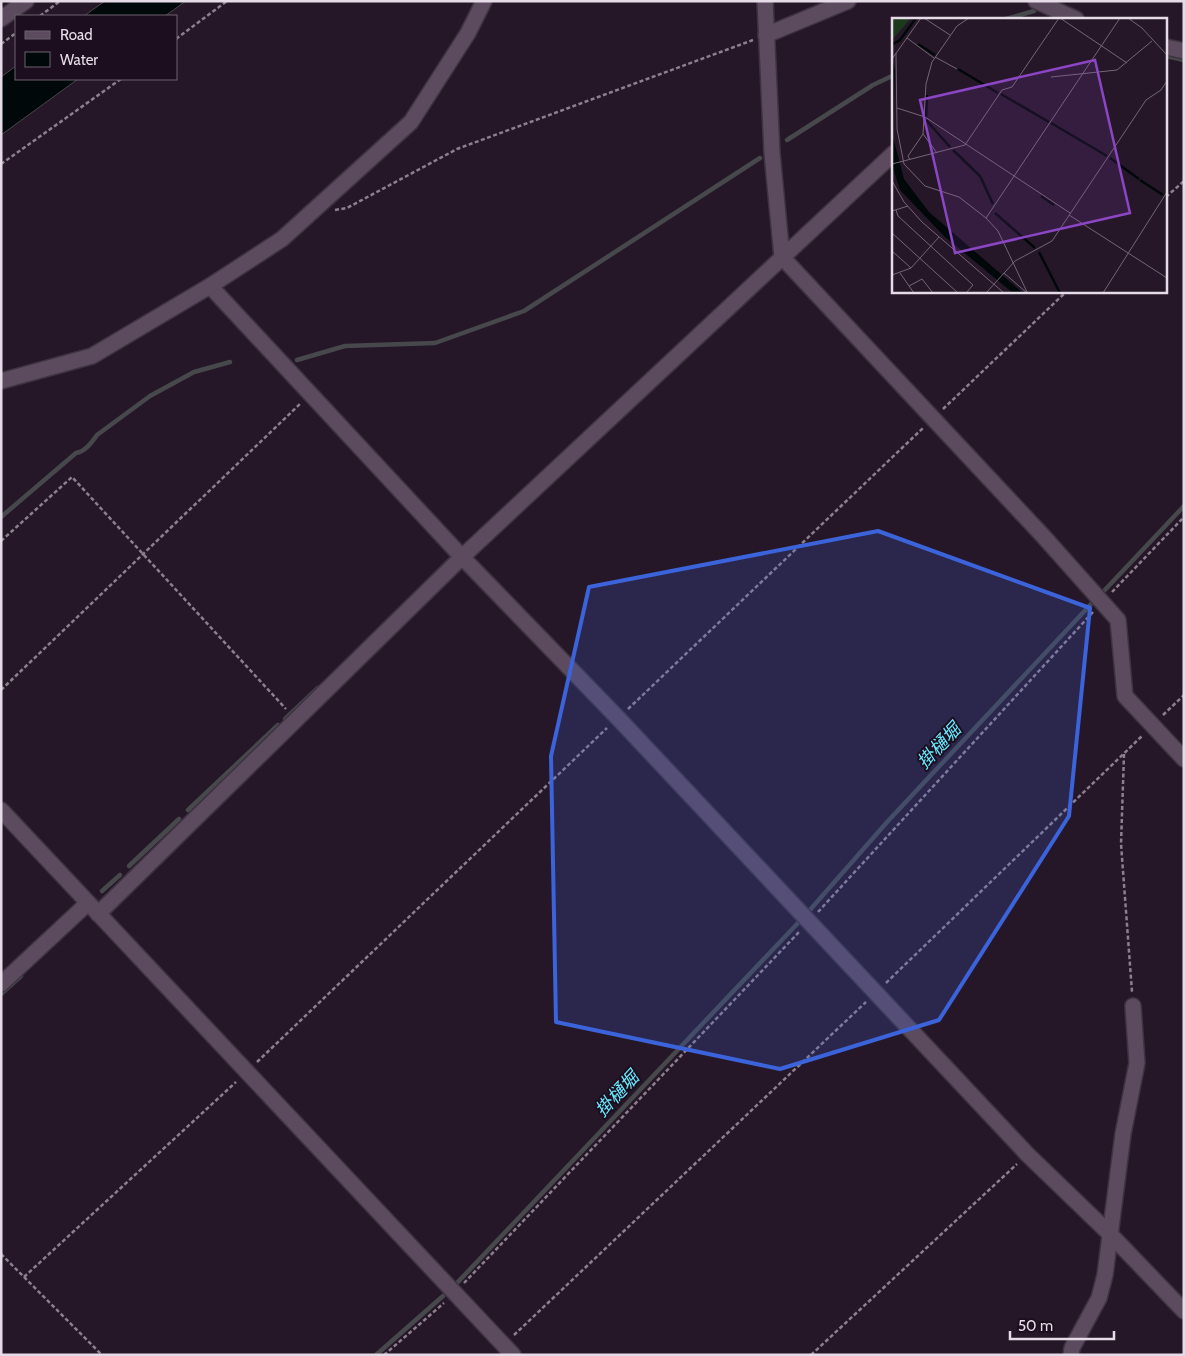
<svg xmlns="http://www.w3.org/2000/svg" width="1185" height="1356" font-family="Cabin,'Noto Sans JP',sans-serif">
<style>
.water{fill:#010809;stroke:#46484c}
.lines{fill:none;stroke-linecap:round;stroke-linejoin:round}
.stream{stroke:#46484c;stroke-width:4.5}
.minor-casing{stroke:#3e3340;stroke-width:18}
.path{stroke:#8c808e;stroke-width:2.5;stroke-dasharray:4 2.5;stroke-linecap:butt}
.minor{stroke:#5c4a5e;stroke-width:15}
.marked{fill:#3b63da;fill-opacity:0.2;stroke:#3b63da;stroke-width:4;stroke-linejoin:round}
.labels{text-anchor:middle;stroke-width:4;stroke-linejoin:round;paint-order:stroke}
.water-label{font-size:18px;font-style:italic;fill:#69eaff;stroke:#1c0e1e}
.inset-river{fill:none;stroke:#010809;stroke-width:2.5}
.inset-road{fill:none;stroke:#736675;stroke-width:1}
.view{fill:#8b46c5;fill-opacity:0.15;stroke:#8b46c5;stroke-width:2.5}
.inset-edge{fill:none;stroke:#e6dce8;stroke-width:2.5}
</style>
<rect width="100%" height="100%" fill="#261728"/>
<g class="water">
<path d="M105,1H186L165,16H84Z"/>
<path d="M16,66V79H78L1,135V77Z"/>
</g>
<g class="lines">
<g class="stream">
<path d="M1006,19L1034,11"/>
<path d="M1166,56L1184,60"/>
<path d="M787,140L873,85L894,75"/>
<path d="M297,360L345,346L435,343L524,311L760,158"/>
<path d="M1,517L76,453C85,452 92,442 97,435L150,396L194,372L230,362"/>
<path d="M1102,593L1184,506"/>
<path d="M285,719L318,688"/>
<path d="M188,810L278,725"/>
<path d="M129,866L179,819"/>
<path d="M102,891L120,875"/>
<path d="M809,911L888,821L1093,602"/>
<path d="M1,994L21,976"/>
<path d="M457,1283L798,923"/>
<path d="M376,1355L443,1296"/>
</g>
<defs>
<g id="minor">
<path d="M765,1L772,153L782,257L1044,537L1118,620L1125,696L1184,759"/>
<path d="M1036,1L1076,19"/>
<path d="M1,19L26,1"/>
<path d="M766,35L848,1"/>
<path d="M1166,47L1184,51"/>
<path d="M210,286L462,557L618,718L1027,1154L1110,1234L1184,1311"/>
<path d="M1,381L92,356L210,286L282,239L411,122L468,33L484,1"/>
<path d="M1,810L513,1355"/>
<path d="M98,914L462,557L894,153"/>
<path d="M1,984L88,903"/>
<path d="M1071,1355L1072,1348L1099,1298L1105,1275L1123,1134L1137,1063L1133,1006"/>
</g>
</defs>
<use href="#minor" class="minor-casing"/>
<g class="path">
<path d="M40,16L60,1"/>
<path d="M176,39L227,1"/>
<path d="M1,44L16,33"/>
<path d="M1,164L121,79"/>
<path d="M1166,197L1184,181"/>
<path d="M335,210L347,208L457,149L753,40"/>
<path d="M943,409L1067,291"/>
<path d="M1,541L72,477L286,709"/>
<path d="M1112,592L1184,517"/>
<path d="M1,690L300,404"/>
<path d="M628,709L923,428"/>
<path d="M1163,715L1184,695"/>
<path d="M1124,754L1121,844L1132,992"/>
<path d="M818,912L1093,612"/>
<path d="M886,983L1143,735"/>
<path d="M257,1062L607,728"/>
<path d="M1,1254L102,1355"/>
<path d="M24,1277L236,1082"/>
<path d="M464,1283L800,931"/>
<path d="M514,1335L866,1002"/>
<path d="M384,1355L444,1303"/>
<path d="M811,1355L1017,1164"/>
</g>
<use href="#minor" class="minor"/>
</g>
<path class="marked" d="M878,531L1090,608L1069,816L939,1020L780,1069L556,1022L551,756L589,587Z"/>
<g class="labels">
<g class="water-label">
<text transform="translate(939 746) rotate(-47)" y="6">掛樋堀</text>
<text transform="translate(617 1094) rotate(-47)" y="6">掛樋堀</text>
</g>
</g>
<g transform="translate(892 18)">
<rect width="275" height="275" fill="#261728"/>
<path d="M0,0H19L0,22Z" fill="#1b3a1c"/>
<path d="M0,40L3,52L1,119L12,161L37,194L131,275H121L52,218L8,172L0,147Z" fill="#010809"/>
<path class="inset-river" d="M1,26L8,22L24,0M26,26L43,37M66,51L106,75M109,76L157,104M34,99L35,77M34,102L58,129M159,105L215,138M61,132L88,158L101,186M218,140L247,161M248,162L271,177M149,178L162,187M103,195L143,230M147,234L168,275"/>
<path class="inset-road" d="M32,0L58,17M168,0L235,45M236,0L250,10L275,37M15,20L42,40M4,35L5,111L12,146L33,168L67,179L94,200L106,213L135,274M43,39L65,51M0,41L29,0M159,59L225,52L260,23M5,90L33,99L178,195M31,116L45,135M18,142L16,138L31,116L34,66L40,44L65,8L77,0M0,146L73,127L110,72L120,69L167,0M0,163L12,184L30,204L112,275M4,192L6,198L81,267L74,275M0,193L16,188M177,197L275,260M94,200L228,0M0,215L66,275M0,233L19,250M8,255L22,275M112,255L134,274M0,257L19,250L47,219M17,268L30,261L41,275M94,275L123,243L160,223L254,82L269,72L275,63M211,275L275,174"/>
<path class="view" d="M203,42L238,195L63,235L28,82Z"/>
<rect width="275" height="275" class="inset-edge"/>
</g>
<rect width="1185" height="1356" fill="none" stroke="#e6dce8" stroke-width="5"/>
<rect x="15" y="15" width="162" height="65" fill="#1c0e1e" stroke="#6d606f"/>
<rect x="25" y="31" width="25" height="8" fill="#5c4a5e" stroke="#6d606f"/>
<text x="60" y="40" font-size="15" fill="#e6dce8">Road</text>
<rect x="25" y="52" width="25" height="15" fill="#010809" stroke="#6d606f"/>
<text x="60" y="65" font-size="15" fill="#e6dce8">Water</text>
<path d="M1010 1331v8h104v-8" fill="none" stroke="#e6dce8" stroke-width="2.5"/>
<text x="1018" y="1331" font-size="15" fill="#e6dce8" stroke="#1c0e1e" stroke-width="4" paint-order="stroke">50 m</text>
</svg>
